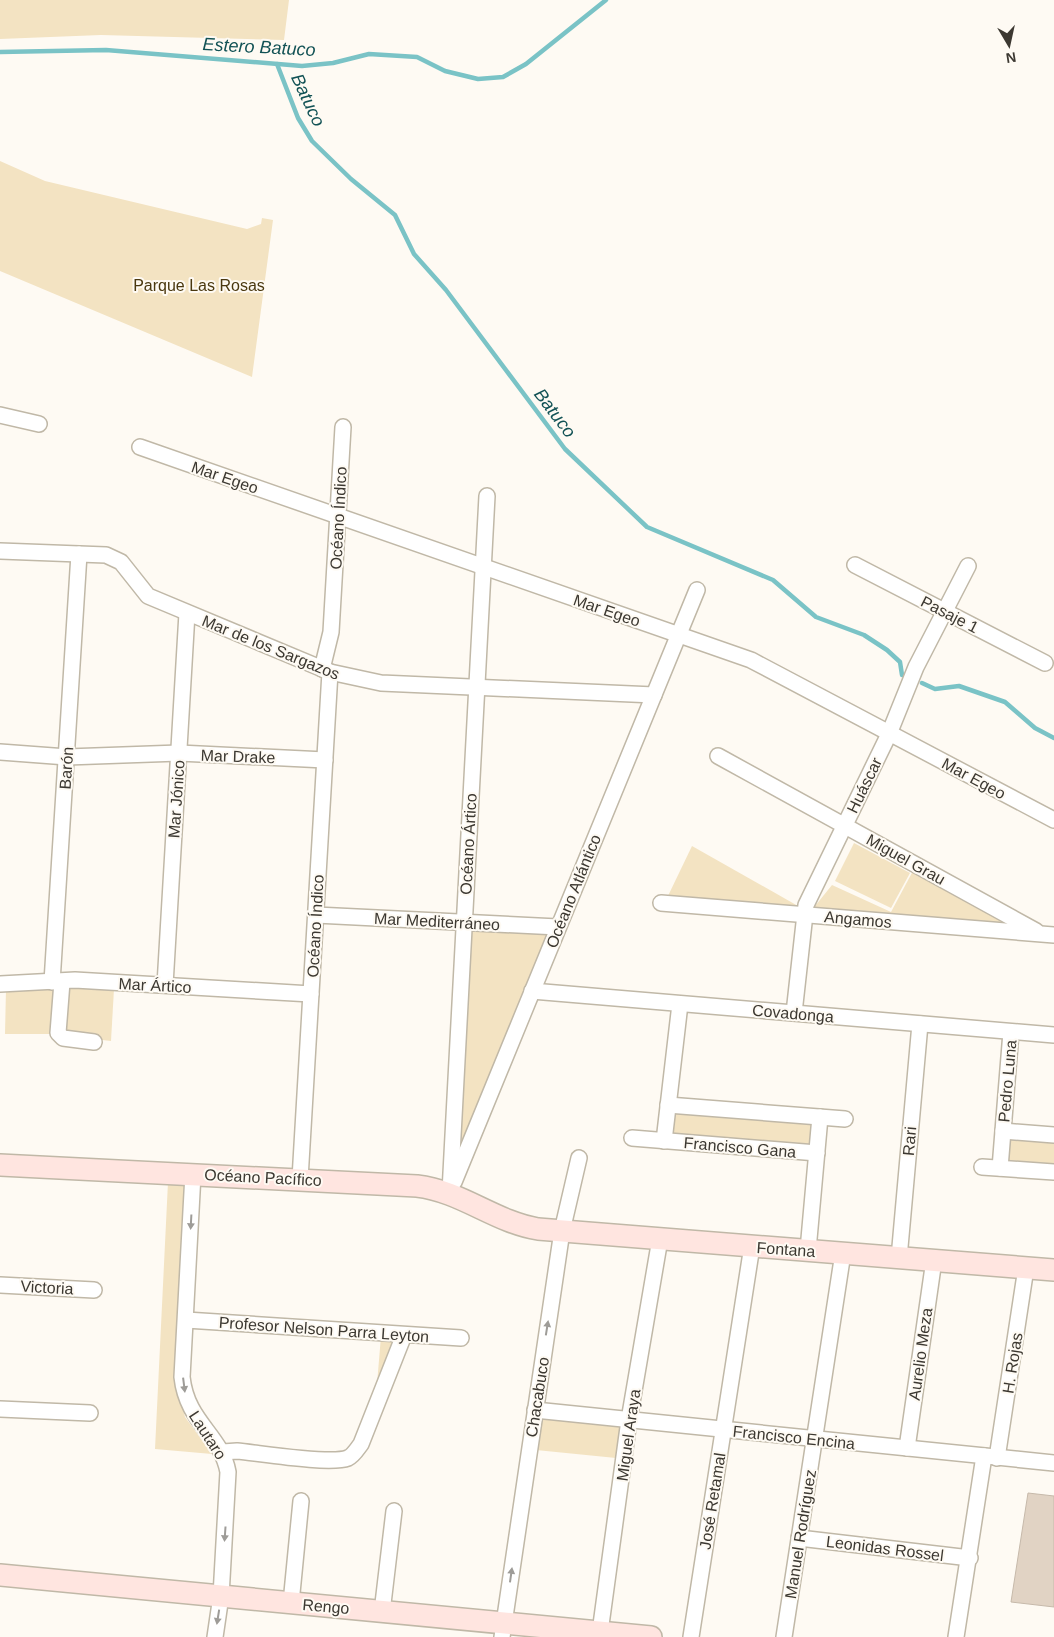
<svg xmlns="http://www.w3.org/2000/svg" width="1054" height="1637" font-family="Arial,sans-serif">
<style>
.green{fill:#f3e3c2}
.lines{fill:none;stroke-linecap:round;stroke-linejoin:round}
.stream{stroke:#7ac3c6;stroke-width:4.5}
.building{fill:#e1d3c4;stroke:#c6b9aa}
.street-casing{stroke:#c0b8a7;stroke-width:18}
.secondary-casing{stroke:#c0b8a7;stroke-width:24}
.street{stroke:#fff;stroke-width:15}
.secondary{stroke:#ffe5e0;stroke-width:21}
.oneway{fill:#9e9c98}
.labels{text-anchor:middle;stroke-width:4;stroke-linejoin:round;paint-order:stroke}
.park-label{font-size:16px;fill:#4a380f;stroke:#fefaf3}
.street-label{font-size:16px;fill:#3c3831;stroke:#fefaf3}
.water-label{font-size:18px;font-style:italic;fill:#125255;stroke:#fefaf3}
</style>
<rect width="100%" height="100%" fill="#fefaf3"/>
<g class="green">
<path d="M0,0H289L284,40L101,35L0,39Z"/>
<path d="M0,161L45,181L247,229L261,224L262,218L273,220L252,377L0,271Z"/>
<path d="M854,843L910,873L891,908L835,881Z"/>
<path d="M692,846L798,906L667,898Z"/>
<path d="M914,869L1026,930L811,911L832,885L891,912Z"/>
<path d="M468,927L550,933L455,1171Z"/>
<path d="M58,986L54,1034H5L6,989Z"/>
<path d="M66,987L114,989L111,1041L67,1036L63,1031Z"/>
<path d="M674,1110L816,1123L813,1147L670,1137Z"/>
<path d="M1007,1136L1054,1140V1167L1004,1163Z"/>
<path d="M168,1182H186L178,1389L185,1417L212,1454L155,1449Z"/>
<path d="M381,1336L401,1337L377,1384Z"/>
<path d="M541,1417L623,1427L616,1458L536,1450Z"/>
</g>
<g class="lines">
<g class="stream">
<path d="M0,52L106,50L302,66L333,63L369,54L417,57L445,71L478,79L503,77L526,64L606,0"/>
<path d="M277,64L298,118L312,141L351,179L395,215L414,254L446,290L565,449L647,527L773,580L816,617L864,635L887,650L900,662L902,675"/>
<path d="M922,683L935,689L959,686L1005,702L1035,728L1054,738"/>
</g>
</g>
<path class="building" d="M1028,1493L1054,1496V1607L1011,1602Z"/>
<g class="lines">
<defs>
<g id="street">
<path d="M0,415L39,424"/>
<path d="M140,447L751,660L1054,820"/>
<path d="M0,551L106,555L121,562L148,596L330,672L381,683L654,695"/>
<path d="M855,565L1045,663"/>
<path d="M322,669L331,632L343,427"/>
<path d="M0,752L67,757L179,753L325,760"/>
<path d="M718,756L1036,931"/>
<path d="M661,903L1054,935"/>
<path d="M316,915L558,927"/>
<path d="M52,982L79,554"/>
<path d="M62,982L58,1033L63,1038L94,1042"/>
<path d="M0,984L75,980L311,994"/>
<path d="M165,985L187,613"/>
<path d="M532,991L1054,1035"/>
<path d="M794,1013L806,905L889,734L916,667L968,566"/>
<path d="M668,1105L845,1119"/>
<path d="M1003,1131L1054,1135"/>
<path d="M632,1138L817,1153"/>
<path d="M664,1141L680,1004"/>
<path d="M982,1167L1054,1172"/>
<path d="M1000,1168L1011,1032"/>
<path d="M193,1174L182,1377C187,1423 221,1434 228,1472L221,1596L215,1637"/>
<path d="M300,1179L330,672"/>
<path d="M454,1182L697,590"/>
<path d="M450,1192L487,496"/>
<path d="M808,1250L820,1117"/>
<path d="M899,1258L920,1024"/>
<path d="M0,1285L94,1290"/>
<path d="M186,1320L461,1338"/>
<path d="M0,1409L90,1413"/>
<path d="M535,1410L1054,1463"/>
<path d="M907,1448L934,1260"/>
<path d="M223,1452L237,1451C259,1453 330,1465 348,1458C354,1455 357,1449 361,1444L404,1335"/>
<path d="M997,1458L1026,1268"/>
<path d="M799,1538L970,1558"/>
<path d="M291,1603L301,1501"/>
<path d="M382,1612L394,1511"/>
<path d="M600,1632L629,1420L660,1239"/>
<path d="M502,1637L562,1231L579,1158"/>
<path d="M691,1637L752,1246"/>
<path d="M784,1637L843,1253"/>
<path d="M956,1637L984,1456"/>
</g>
<g id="secondary">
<path d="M0,1165L417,1186C461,1191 495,1222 538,1229L1054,1270"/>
<path d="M0,1575L651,1637"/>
</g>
</defs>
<use href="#street" class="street-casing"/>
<use href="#secondary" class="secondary-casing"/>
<use href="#street" class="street"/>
<use href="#secondary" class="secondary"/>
</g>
<defs><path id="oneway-solid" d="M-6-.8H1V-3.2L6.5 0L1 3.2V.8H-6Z" transform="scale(1.25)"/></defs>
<g class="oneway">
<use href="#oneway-solid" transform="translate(191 1222) rotate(93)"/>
<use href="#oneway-solid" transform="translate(547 1328) rotate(-81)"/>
<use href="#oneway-solid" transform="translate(184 1385) rotate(83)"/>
<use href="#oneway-solid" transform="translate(225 1534) rotate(94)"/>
<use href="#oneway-solid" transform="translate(511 1575) rotate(-82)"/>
<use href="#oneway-solid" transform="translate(218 1617) rotate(99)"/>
</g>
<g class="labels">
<g class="park-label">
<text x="199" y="291">Parque Las Rosas</text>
</g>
<g class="street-label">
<text transform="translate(225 477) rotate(19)" y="6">Mar Egeo</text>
<text transform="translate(338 518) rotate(-87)" y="6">Océano Índico</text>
<text transform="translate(607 610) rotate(19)" y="6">Mar Egeo</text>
<text transform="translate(950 614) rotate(27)" y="6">Pasaje 1</text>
<text transform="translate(271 647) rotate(22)" y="6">Mar de los Sargazos</text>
<text transform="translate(238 756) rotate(2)" y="6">Mar Drake</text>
<text transform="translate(66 768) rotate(-86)" y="6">Barón</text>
<text transform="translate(974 778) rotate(28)" y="6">Mar Egeo</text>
<text transform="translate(864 785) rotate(-64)" y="6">Huáscar</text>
<text transform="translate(176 799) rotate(-86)" y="6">Mar Jónico</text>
<text transform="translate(468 844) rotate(-87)" y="6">Océano Ártico</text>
<text transform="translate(906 859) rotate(29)" y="6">Miguel Grau</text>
<text transform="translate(573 891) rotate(-68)" y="6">Océano Atlántico</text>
<text transform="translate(858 919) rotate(5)" y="6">Angamos</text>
<text transform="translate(437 921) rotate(3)" y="6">Mar Mediterráneo</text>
<text transform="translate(315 926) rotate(-87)" y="6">Océano Índico</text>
<text transform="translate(155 985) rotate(3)" y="6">Mar Ártico</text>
<text transform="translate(793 1013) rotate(5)" y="6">Covadonga</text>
<text transform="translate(1007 1081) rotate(-85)" y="6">Pedro Luna</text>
<text transform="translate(909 1141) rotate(-85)" y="6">Rari</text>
<text transform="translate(740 1147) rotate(5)" y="6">Francisco Gana</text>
<text transform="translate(263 1177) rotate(3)" y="6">Océano Pacífico</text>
<text transform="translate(786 1249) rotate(4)" y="6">Fontana</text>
<text transform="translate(47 1287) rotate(3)" y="6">Victoria</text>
<text transform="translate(324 1329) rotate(4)" y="6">Profesor Nelson Parra Leyton</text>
<text transform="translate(920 1354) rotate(-82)" y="6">Aurelio Meza</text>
<text transform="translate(1012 1363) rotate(-81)" y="6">H. Rojas</text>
<text transform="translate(537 1397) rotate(-81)" y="6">Chacabuco</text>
<text transform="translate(208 1435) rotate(57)" y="6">Lautaro</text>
<text transform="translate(628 1435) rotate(-82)" y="6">Miguel Araya</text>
<text transform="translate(794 1437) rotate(6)" y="6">Francisco Encina</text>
<text transform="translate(712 1501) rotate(-81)" y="6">José Retamal</text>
<text transform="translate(800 1534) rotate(-81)" y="6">Manuel Rodríguez</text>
<text transform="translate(885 1548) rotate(7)" y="6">Leonidas Rossel</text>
<text transform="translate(326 1606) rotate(5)" y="6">Rengo</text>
</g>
<g class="water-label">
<text transform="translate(259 47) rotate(3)" y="6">Estero Batuco</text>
<text transform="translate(308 100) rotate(65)" y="6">Batuco</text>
<text transform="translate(555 413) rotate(53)" y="6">Batuco</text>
</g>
</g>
<g transform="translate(1009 45) rotate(171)" stroke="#fefaf3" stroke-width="4" paint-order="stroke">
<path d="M0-4L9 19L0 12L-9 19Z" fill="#3c3831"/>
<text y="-8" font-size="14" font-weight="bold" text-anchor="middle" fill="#3c3831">N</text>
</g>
</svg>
